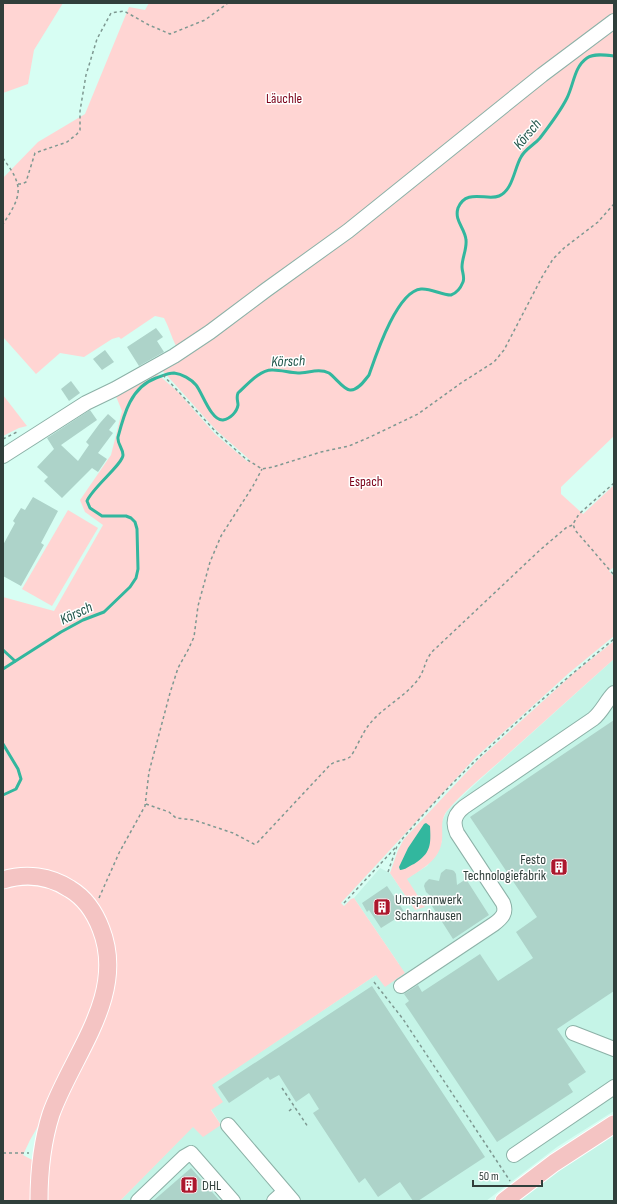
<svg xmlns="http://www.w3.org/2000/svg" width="617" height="1204" font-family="'Sofia Sans Condensed',sans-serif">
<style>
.built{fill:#c5f4e7}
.green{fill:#ffd5d3}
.water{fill:#32b79e}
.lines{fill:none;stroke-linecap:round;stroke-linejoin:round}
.stream{stroke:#32b79e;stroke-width:3}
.building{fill:#add3c9}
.minor-casing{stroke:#8cb1a7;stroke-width:16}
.major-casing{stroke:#fff;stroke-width:19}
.path{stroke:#7e9891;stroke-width:1.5;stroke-dasharray:3 3;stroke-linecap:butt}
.minor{stroke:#fff;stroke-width:14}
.major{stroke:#f4c4c3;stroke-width:17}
.labels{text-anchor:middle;stroke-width:3;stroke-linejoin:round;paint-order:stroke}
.park-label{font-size:14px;fill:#7a0018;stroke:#fff}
.poi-label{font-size:14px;fill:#303f3b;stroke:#fff;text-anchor:start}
.water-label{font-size:15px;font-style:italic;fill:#21564b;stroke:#fff}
</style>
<rect width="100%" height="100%" fill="#d7fef3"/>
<g class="built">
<path d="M614,659V1111L557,1147L486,1201H120L193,1126L221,1125L211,1109V1085L376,975L399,964L354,898L380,868L390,873L415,910L424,906L406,879L427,866L437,854L442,841L441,830L442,821L447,811L473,786Z"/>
<path d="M614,1129V1201H512Z"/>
</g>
<g class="green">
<path d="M3,3H63L34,50L28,84L3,93Z"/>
<path d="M149,3H614V436L561,487V494L583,514L614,485V567L609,571L614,577V636L569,673L475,758L341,903L344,906L351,899L354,898L405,973L385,987L376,975L212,1085L223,1102L211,1110L221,1125L203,1137L193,1127L120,1201H43L49,1137L107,1001L89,898L3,874V597L54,611L103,525L85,512L80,500L111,455L122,411L115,394L155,372L177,391L215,434L248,462L250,460L216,430L162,370L179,351C172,340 170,329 164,318L155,316L121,339L119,337L112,339L84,357L60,353L36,374L3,337V178L38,142L85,114L129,7L145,10Z"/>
<path d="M3,395L27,426L19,428L3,436Z"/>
<path d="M68,510L98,528L52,606L22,589Z"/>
<path d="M614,641V659C578,691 543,723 507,755C487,773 465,790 447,811C440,820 443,829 442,840C440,860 422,869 407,879L425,907L415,910L390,873L398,850L404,839L478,760L574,673Z"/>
<path d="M30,881L72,896L98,934L100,988L48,1109L30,1140L23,1155L34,1161L35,1201H3V885Z"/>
</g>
<path class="water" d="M426,823L430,826C431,845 431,853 414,864C409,866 405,870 400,870L399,867L408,848L424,824Z"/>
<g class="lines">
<g class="stream">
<path d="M3,650L15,661"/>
<path d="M3,669L61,632L83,620L104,612L130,587L136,578L138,569L137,529L135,522L131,518L126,516H102L90,508L87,501C92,488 123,464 123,455C123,448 117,444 118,437C124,414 131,387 156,378C162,376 168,373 174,373C182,374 191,379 196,385C202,392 211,421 223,420C230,419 237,412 238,405C238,401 236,398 238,393C247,385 260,369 273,370C282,370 290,373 298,373C308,373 319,368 329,373C335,377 344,390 350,390C358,391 365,380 369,375C376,355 397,291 421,289C431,288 441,295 451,295C457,293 461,287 463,282C465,277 462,272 462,267C462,258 467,249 466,240C465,228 454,221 458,208C466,188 487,201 499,196C513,190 514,169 521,157C525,149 534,145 540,138C550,125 560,112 567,98C574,84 574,67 587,58C594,53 606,55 614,56"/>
<path d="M3,744L18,769L21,779L16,789L3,795"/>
</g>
</g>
<g class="building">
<path d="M156,328L163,337L157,341L164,352L139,366L127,347Z"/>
<path d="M105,350L114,362L102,370L93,359Z"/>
<path d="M71,381L80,393L69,401L61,389Z"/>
<path d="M90,410L97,420L61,445L78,461L89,445L86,442L100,423L108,414L116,421L109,430L113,433L98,453L107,459L98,472L92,468L62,498L44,481L48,477L37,467L54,449L47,438Z"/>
<path d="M33,497L58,511L41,543L44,545L21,586L3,576V545L15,523L13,521L21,508L25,510Z"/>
<path d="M614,720V991L557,1029L586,1072L568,1084L573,1092L497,1142L405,1004L409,1001L404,994L418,985L422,992L480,954L498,981L533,958L516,932L537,917L470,817Z"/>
<path d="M446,869L452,870L454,871L456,874L457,885L466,879L489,915L453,939L430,903L435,900L426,892L424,886L425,883L429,879L439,881L441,873Z"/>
<path d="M387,886L405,913L381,928L369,910L367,912L362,903Z"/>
<path d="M372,986L485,1157L418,1201H413L400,1182L378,1197L365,1178L359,1183L313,1113L319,1109L309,1093L296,1102L279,1075L270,1080L268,1077L229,1103L218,1087Z"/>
<path d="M191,1168L220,1201H153Z"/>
</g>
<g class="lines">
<defs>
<g id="minor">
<path d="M3,456L86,403L115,389L174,356L210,332L266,290L348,231L542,75L614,21"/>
<path d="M401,986L494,924C502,918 507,913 503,903L457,833C452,822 455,814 464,807L593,719C602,712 606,701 614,693"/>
<path d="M573,1033L614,1049"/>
<path d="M228,1125L293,1201"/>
<path d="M514,1155L614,1087"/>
<path d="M138,1201L184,1157L191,1153L233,1201"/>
<path d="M274,1201L284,1192"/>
</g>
<g id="major">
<path d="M3,880C26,873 50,876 70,889C85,898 95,913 101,929C127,995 72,1055 51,1114C42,1142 39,1171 39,1201"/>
<path d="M504,1201L554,1163L614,1124"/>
</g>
</defs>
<use href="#minor" class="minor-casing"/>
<use href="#major" class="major-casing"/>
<g class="path">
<path d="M3,158C8,166 15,174 17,183C22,197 10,213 3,224"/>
<path d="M18,184H22L26,182L35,153L67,142L77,134L80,130V111L86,75L97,39L111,13L124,11L149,25L170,34L205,20L228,3"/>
<path d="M163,375L217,433L246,459L262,469L273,467L321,452L349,446L370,437L418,414L461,383L494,362L504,350L542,277L553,259L564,248L598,222L614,204"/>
<path d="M3,439L19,431"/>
<path d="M614,483L579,514L573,524L575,530L614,575"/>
<path d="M146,804L169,812L176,818L194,820L233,833L254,844L257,843L330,765C336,760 344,761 350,757C353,755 363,732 368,726C382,707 406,697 419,678C426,668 424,659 435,649L540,550L567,527L573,525"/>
<path d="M388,872L397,846L403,838C465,764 539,701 614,639"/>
<path d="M99,898L119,853L145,806L149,772L170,693L178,668L188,650L194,637L198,606L210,562L221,536L253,486L262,469"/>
<path d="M344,903L396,847"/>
<path d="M374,982L403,1019L510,1181"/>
<path d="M282,1088L308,1127"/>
<path d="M289,1111L294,1107"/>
<path d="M3,1153H29"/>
</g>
<use href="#minor" class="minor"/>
<use href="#major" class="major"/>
</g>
<defs>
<symbol id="building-square" viewBox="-11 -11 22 22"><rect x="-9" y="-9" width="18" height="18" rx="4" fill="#ac172d" stroke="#fff"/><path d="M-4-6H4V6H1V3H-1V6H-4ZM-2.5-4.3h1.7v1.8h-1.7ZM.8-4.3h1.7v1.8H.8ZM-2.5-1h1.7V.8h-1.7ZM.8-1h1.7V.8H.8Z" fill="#fff"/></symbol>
</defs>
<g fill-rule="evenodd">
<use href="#building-square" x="549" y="857" width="20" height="20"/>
<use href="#building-square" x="372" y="897" width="20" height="20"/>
<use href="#building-square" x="179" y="1175" width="20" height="20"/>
</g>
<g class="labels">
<g class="park-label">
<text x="284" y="103">Läuchle</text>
<text x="366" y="486">Espach</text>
</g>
<g class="poi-label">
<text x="546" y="864" text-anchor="end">Festo<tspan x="546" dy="16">Technologiefabrik</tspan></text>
<text x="395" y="904">Umspannwerk<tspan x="395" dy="16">Scharnhausen</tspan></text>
<text x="202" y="1190">DHL</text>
</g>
<g class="water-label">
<text transform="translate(527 134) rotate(-50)" y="5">Körsch</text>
<text transform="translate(288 361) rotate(-2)" y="5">Körsch</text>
<text transform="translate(76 613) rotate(-25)" y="5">Körsch</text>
</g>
</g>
<rect width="617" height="1204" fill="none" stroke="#303f3b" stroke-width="8"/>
<path d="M473 1180v6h69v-6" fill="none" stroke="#303f3b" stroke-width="2"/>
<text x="479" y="1180" font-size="12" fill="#303f3b" stroke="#ffffff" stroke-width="3" paint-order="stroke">50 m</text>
</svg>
